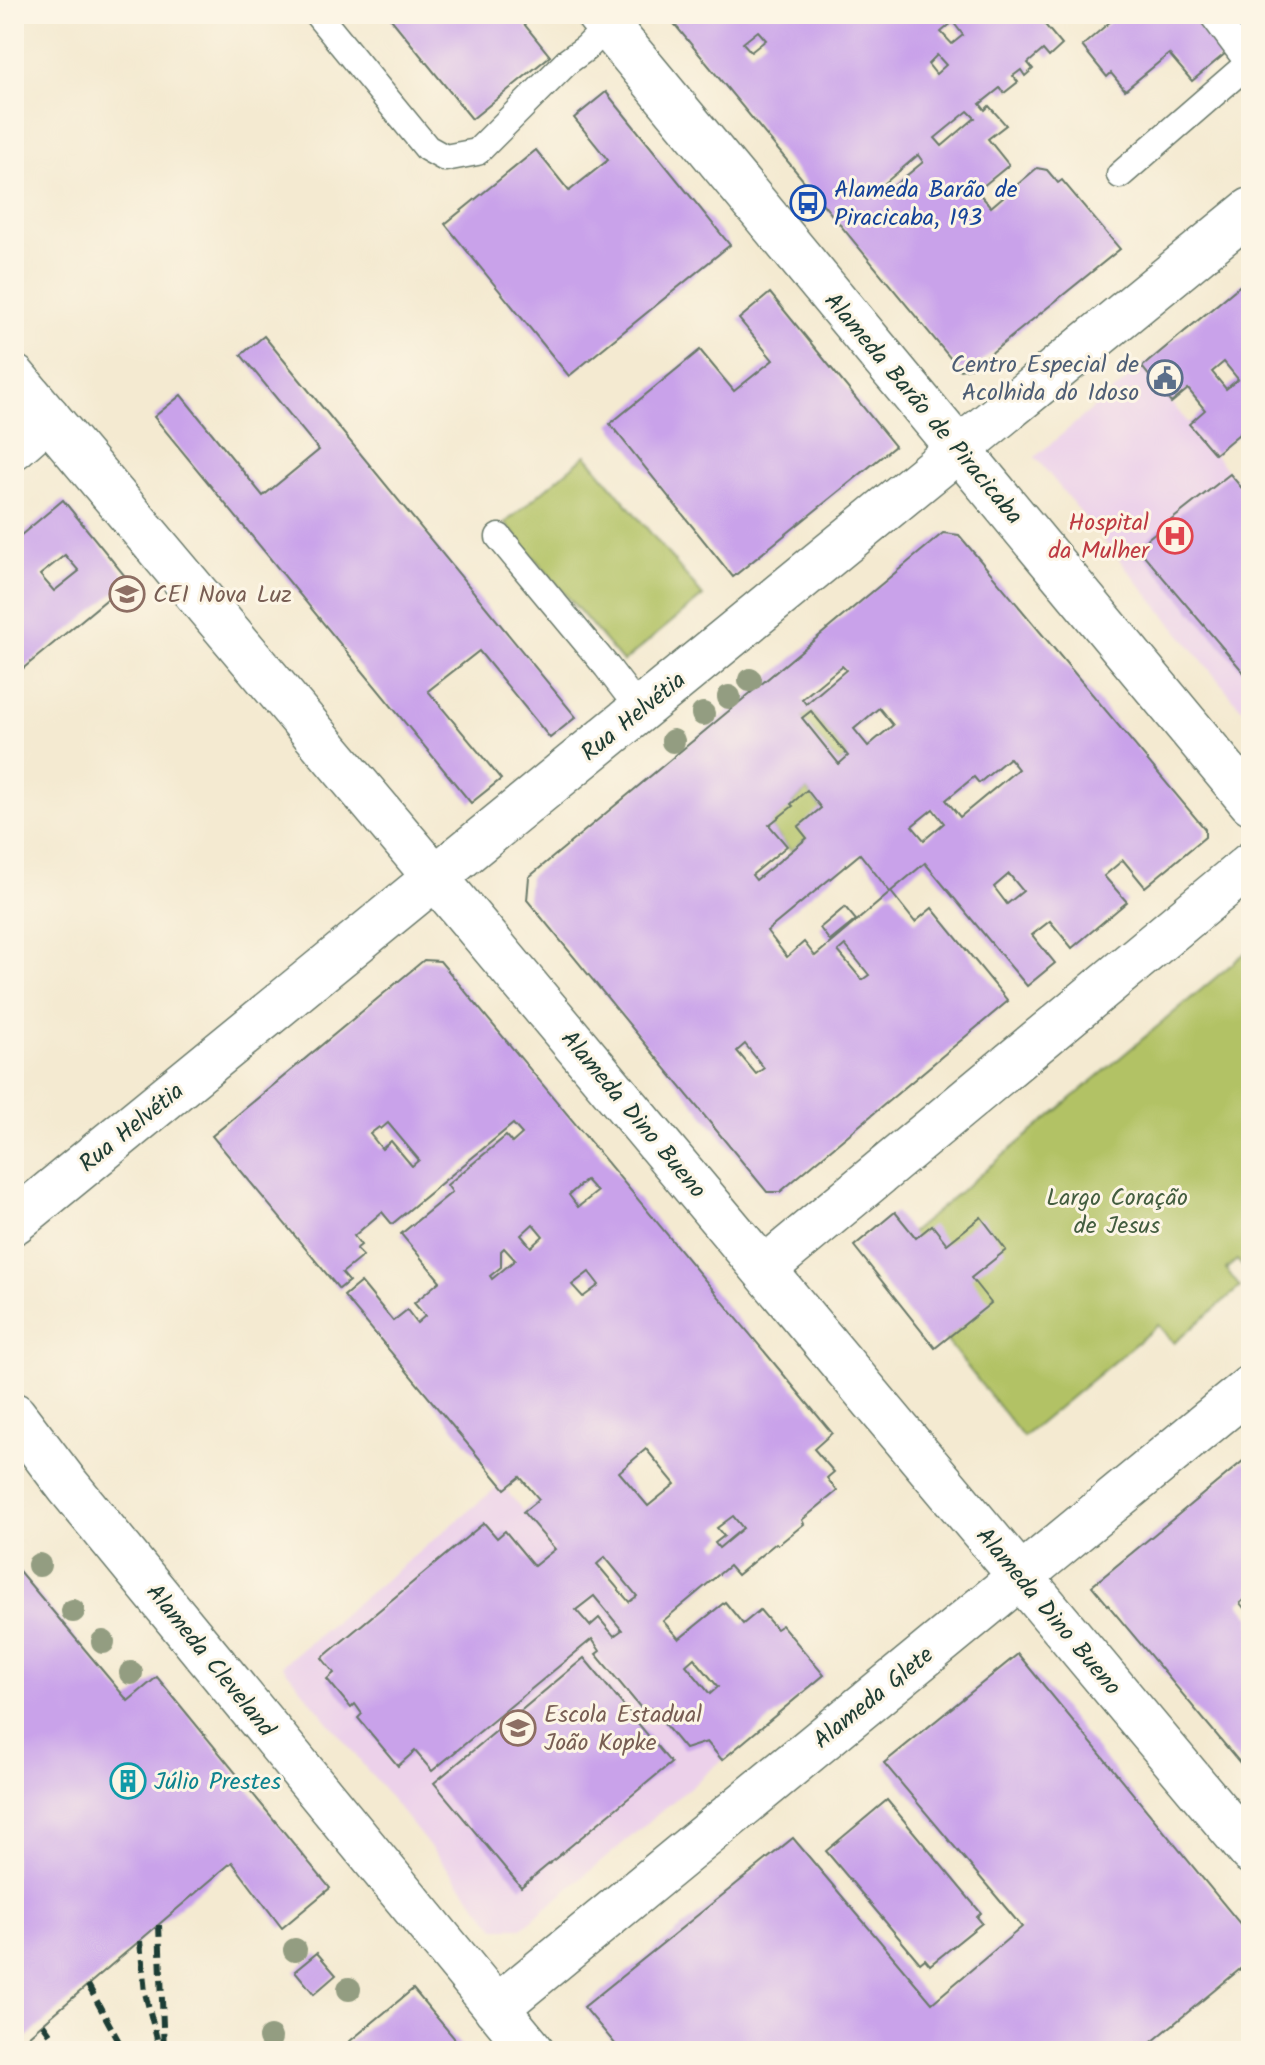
<svg xmlns="http://www.w3.org/2000/svg" width="1265" height="2065" font-family="Kalam,sans-serif">
<style>
.built{fill:#ecd1ea}
.green{fill:#b2c265;stroke:#68804c;stroke-width:2}
.building{fill:#c9a2ea;fill-rule:evenodd}
.lines{fill:none;stroke-linecap:round;stroke-linejoin:round}
.service-casing{stroke:#6a7a6b;stroke-width:29}
.minor-casing{stroke:#6a7a6b;stroke-width:47}
.service{stroke:#fff;stroke-width:26}
.minor{stroke:#fff;stroke-width:44}
.rail{stroke:#1f3d34;stroke-width:6;stroke-dasharray:12 6;stroke-linecap:butt}
.tree{fill:#939d81}
.labels{text-anchor:middle;stroke-width:6;stroke-linejoin:round;paint-order:stroke}
.transit-label{font-size:24px;fill:#164399;stroke:#fcf5e5;text-anchor:start}
.service-label{font-size:24px;fill:#4e5e75;stroke:#fcf5e5;text-anchor:end}
.street-label{font-size:24px;fill:#1f3d34;stroke:#fcf5e5}
.health-label{font-size:24px;fill:#be3a42;stroke:#fcf5e5;text-anchor:end}
.education-label{font-size:24px;fill:#785e54;stroke:#fcf5e5;text-anchor:start}
.park-label{font-size:24px;fill:#445e40;stroke:#fcf5e5}
.culture-label{font-size:24px;fill:#0d838f;stroke:#fcf5e5;text-anchor:start}
</style>
<rect width="100%" height="100%" fill="#fcf5e5"/>
<filter id="ink" filterUnits="userSpaceOnUse"><feTurbulence type="fractalNoise" baseFrequency=".0125" numOctaves="2"/><feDisplacementMap in="SourceGraphic" scale="16" xChannelSelector="R" yChannelSelector="G"/><feConvolveMatrix kernelMatrix="1 2 1 2 8 2 1 2 1" color-interpolation-filters="sRGB"/></filter>
<filter id="wash" filterUnits="userSpaceOnUse"><feTurbulence type="fractalNoise" baseFrequency=".006" numOctaves="4" result="noise"/><feDisplacementMap in="SourceGraphic" scale="32" xChannelSelector="R" yChannelSelector="G"/><feGaussianBlur stdDeviation="1.8" result="paint"/><feColorMatrix in="noise" values="0 0 0 0 0 0 0 0 0 0 0 0 0 0 0 0 0 1.4 0 .05"/><feComposite in="paint" operator="in"/></filter>
<g filter="url(#wash)">
<rect width="100%" height="100%" fill="#f4ead1"/>
<g class="built">
<path d="M1142,367L1251,499V720L1035,457Z"/>
<path d="M501,1484L727,1756L522,1928H496L282,1665Z"/>
</g>
<g class="green">
<path d="M586,455L703,596L623,662L505,523Z"/>
<path d="M811,711L848,756L839,764L802,718Z"/>
<path d="M807,790L821,808L807,838L791,851L769,825Z"/>
<path d="M1251,948V1263L1244,1268L1237,1260L1226,1269L1240,1287L1174,1343L1158,1325L1023,1437L881,1258Z"/>
</g>
<g id="blocks">
<g class="building">
<path d="M387,14H516L550,56L472,119Z"/>
<path d="M666,14H1036L1062,45L1049,57L1043,50L1028,63L1033,69L1025,76L1021,70L1013,76L1018,82L1004,93L1000,88L980,104L985,110L989,106L1006,125L988,139L1009,165L977,191L991,207L1037,168L1047,170L1058,183L1062,180L1120,249L974,367L960,370ZM953,22L963,35L952,44L941,32ZM758,31L766,40L751,52L743,43ZM937,55L946,65L936,74L928,64ZM968,111L975,118L942,146L935,138ZM918,155L923,162L890,189L885,183Z"/>
<path d="M1119,14H1195L1227,52L1192,81L1169,54L1125,90L1111,73L1107,77L1082,46Z"/>
<path d="M1230,14H1251V40Z"/>
<path d="M606,92L730,245L569,376L445,224L536,150L569,191L608,160L574,118Z"/>
<path d="M1243,283L1251,292V424L1215,454L1189,424L1205,410L1188,389L1171,403L1142,367ZM1224,362L1238,379L1226,389L1212,372Z"/>
<path d="M770,293L895,446L733,577L610,424L700,350L734,391L773,360L739,319Z"/>
<path d="M264,336L576,717L550,738L479,651L428,691L501,779L471,803L154,417L181,395L263,496L319,450L241,355Z"/>
<path d="M1230,474L1251,499V681L1137,547Z"/>
<path d="M63,500L129,581L14,676V541ZM65,555L79,571L54,591L40,575Z"/>
<path d="M943,533L959,535L1205,829V837L1145,887L1123,860L1104,876L1127,902L1072,948L1050,921L1032,935L1055,963L1027,986L925,863L890,892L860,854L767,931L787,957L804,942L815,956L891,892L915,922L932,908L1008,1001L780,1192H767L527,900L529,877ZM842,666L846,670L806,704L802,699ZM879,708L893,725L868,746L854,729ZM811,711L848,756L839,764L802,718ZM1009,758L1018,769L960,817L946,800L974,777L979,783ZM807,790L821,808L798,827L807,838L756,880L752,875L787,846L769,825L793,806L791,804ZM933,809L944,823L924,840L912,826ZM1009,874L1023,891L1007,904L994,887ZM845,945L869,975L862,980L838,951ZM745,1044L764,1068L756,1074L737,1051Z"/>
<path d="M845,907L856,920L830,941L820,928Z"/>
<path d="M424,960L440,961L832,1433L814,1449L834,1472L827,1478L837,1491L802,1520L804,1524L778,1545L776,1543L737,1575L729,1566L663,1621L679,1639L725,1602L743,1624L760,1610L776,1629L782,1625L824,1675L722,1760L707,1742L685,1749L651,1708L645,1713L596,1654L600,1651L592,1639L432,1771L415,1751L398,1766L358,1718L362,1714L355,1704L351,1708L327,1679L334,1673L322,1658L484,1523L497,1538L505,1531L534,1566L555,1549L523,1512L539,1499L520,1477L505,1489L344,1296L361,1282L393,1321L407,1310L417,1323L425,1316L414,1303L440,1281L401,1234L452,1192L447,1185L506,1136L512,1143L522,1134L513,1124L392,1224L382,1212L354,1236L361,1245L356,1249L363,1256L342,1273L349,1281L339,1289L212,1136ZM388,1123L419,1160L412,1166L391,1141L382,1149L370,1134L379,1127L381,1129ZM586,1180L597,1192L578,1207L569,1195ZM533,1224L543,1236L531,1247L521,1235ZM504,1248L515,1260L492,1279L490,1276L501,1267V1251ZM589,1272L599,1285L583,1297L572,1285ZM646,1449L675,1484L648,1506L619,1472ZM733,1516L743,1528L719,1548L715,1543L724,1536L717,1528ZM605,1557L637,1596L629,1602L597,1564ZM594,1596L622,1630L614,1636L599,1618L590,1626L576,1610ZM694,1658L718,1687L710,1694L686,1665Z"/>
<path d="M895,1212L916,1238L932,1225L947,1244L981,1217L1006,1250L971,1278L991,1303L935,1348L854,1246Z"/>
<path d="M1243,1461L1251,1470V1594L1240,1603L1251,1617V1776L1092,1586Z"/>
<path d="M14,1565L128,1701L157,1677L330,1888L282,1928L232,1862L14,2048Z"/>
<path d="M1018,1654L1251,1937V1960L1141,2051H621L584,2007L793,1838L932,2003L1022,1927L884,1763Z"/>
<path d="M584,1658L671,1763L521,1887L434,1783Z"/>
<path d="M887,1800L981,1913L977,1917L982,1923L930,1965L925,1959L920,1963L826,1851Z"/>
<path d="M317,1953L336,1975L314,1994L295,1971Z"/>
<path d="M413,1989L465,2051H338Z"/>
</g>
</g>
</g>
<g filter="url(#ink)">
<use href="#blocks" fill-opacity="0" stroke="#6a7a6b" stroke-width="2"/>
<g class="lines">
<defs>
<g id="service">
<path d="M317,14L427,148L445,158L477,152L568,61L586,48L608,26"/>
<path d="M1212,14L1251,66"/>
<path d="M1120,175L1249,63"/>
<path d="M499,537L607,667L640,710"/>
</g>
<g id="minor">
<path d="M598,14L1251,802"/>
<path d="M14,377L472,921L1251,1852"/>
<path d="M14,447L48,417"/>
<path d="M14,1222L1251,210"/>
<path d="M764,1269L1251,864"/>
<path d="M14,1415L68,1486L532,2051"/>
<path d="M496,2008L1251,1387"/>
</g>
</defs>
<use href="#service" class="service-casing"/>
<use href="#minor" class="minor-casing"/>
<use href="#service" class="service"/>
<use href="#minor" class="minor"/>
<g class="rail">
<path d="M159,1925L164,2051"/>
<path d="M140,1941L145,1993L157,2039"/>
<path d="M88,1985L124,2051"/>
<path d="M43,2024L62,2051"/>
</g>
</g>
<g class="tree">
<circle cx="750" cy="680" r="12"/>
<circle cx="729" cy="697" r="12"/>
<circle cx="703" cy="714" r="12"/>
<circle cx="673" cy="741" r="12"/>
<circle cx="39" cy="1565" r="12"/>
<circle cx="73" cy="1611" r="12"/>
<circle cx="103" cy="1642" r="12"/>
<circle cx="131" cy="1673" r="12"/>
<circle cx="295" cy="1950" r="12"/>
<circle cx="349" cy="1989" r="12"/>
<circle cx="270" cy="2038" r="12"/>
</g>
</g>
<defs>
<symbol id="bus-ring" viewBox="-11 -11 22 22"><circle r="9.5" fill="#fcf5e5" stroke="#1a4fb4" stroke-width="1.5"/><path d="M-5-6H5V4H4V6H2V4H-2V6H-4V4H-5ZM-3.5-4V0h7V-4ZM-3.5 1.2v1.5H-2V1.2ZM2 1.2v1.5H3.5V1.2Z" fill="#1a4fb4"/></symbol>
<symbol id="civic-ring" viewBox="-11 -11 22 22"><circle r="9.5" fill="#fcf5e5" stroke="#5c6f8a" stroke-width="1.5"/><path d="M-.6-6.5H3V-4.5H.6V-3L4-1V1h2V6H-6V1h2V-1L-.6-3ZM-1.2 2.5V6h2.4V2.5Z" fill="#5c6f8a"/></symbol>
<symbol id="hospital-ring" viewBox="-11 -11 22 22"><circle r="9.5" fill="#fcf5e5" stroke="#e0444e" stroke-width="1.5"/><path d="M-5-5h3v3.5h4V-5h3V5h-3V1.5h-4V5h-3Z" fill="#e0444e"/></symbol>
<symbol id="school-ring" viewBox="-11 -11 22 22"><circle r="9.5" fill="#fcf5e5" stroke="#8d6e63" stroke-width="1.5"/><path d="M0-5L7-2L0 1L-7-2ZM-4 1L0 2.5L4 1V4Q0 6-4 4Z" fill="#8d6e63"/></symbol>
<symbol id="building-ring" viewBox="-11 -11 22 22"><circle r="9.5" fill="#fcf5e5" stroke="#0f9aa8" stroke-width="1.5"/><path d="M-4-6H4V6H1V3H-1V6H-4ZM-2.5-4.3h1.7v1.8h-1.7ZM.8-4.3h1.7v1.8H.8ZM-2.5-1h1.7V.8h-1.7ZM.8-1h1.7V.8H.8Z" fill="#0f9aa8"/></symbol>
</defs>
<g fill-rule="evenodd">
<use href="#bus-ring" x="788" y="183" width="40" height="40"/>
<use href="#civic-ring" x="1145" y="358" width="40" height="40"/>
<use href="#hospital-ring" x="1155" y="516" width="40" height="40"/>
<use href="#school-ring" x="107" y="574" width="40" height="40"/>
<use href="#school-ring" x="498" y="1708" width="40" height="40"/>
<use href="#building-ring" x="108" y="1761" width="40" height="40"/>
</g>
<g class="labels">
<g class="transit-label">
<text x="834" y="197">Alameda Barão de<tspan x="834" dy="28">Piracicaba, 193</tspan></text>
</g>
<g class="service-label">
<text x="1139" y="372">Centro Especial de<tspan x="1139" dy="28">Acolhida do Idoso</tspan></text>
</g>
<g class="street-label">
<text transform="translate(924 408) rotate(50)" y="8">Alameda Barão de Piracicaba</text>
<text transform="translate(633 716) rotate(-39)" y="8">Rua Helvétia</text>
<text transform="translate(634 1114) rotate(50)" y="8">Alameda Dino Bueno</text>
<text transform="translate(131 1127) rotate(-39)" y="8">Rua Helvétia</text>
<text transform="translate(1049 1611) rotate(50)" y="8">Alameda Dino Bueno</text>
<text transform="translate(211 1660) rotate(51)" y="8">Alameda Cleveland</text>
<text transform="translate(873 1697) rotate(-39)" y="8">Alameda Glete</text>
</g>
<g class="health-label">
<text x="1149" y="530">Hospital<tspan x="1149" dy="28">da Mulher</tspan></text>
</g>
<g class="education-label">
<text x="153" y="602">CEI Nova Luz</text>
<text x="544" y="1722">Escola Estadual<tspan x="544" dy="28">João Kopke</tspan></text>
</g>
<g class="park-label">
<text x="1117" y="1205">Largo Coração<tspan x="1117" dy="28">de Jesus</tspan></text>
</g>
<g class="culture-label">
<text x="154" y="1789">Júlio Prestes</text>
</g>
</g>
<rect width="1265" height="2065" fill="none" stroke="#fcf5e5" stroke-width="48"/>
</svg>
